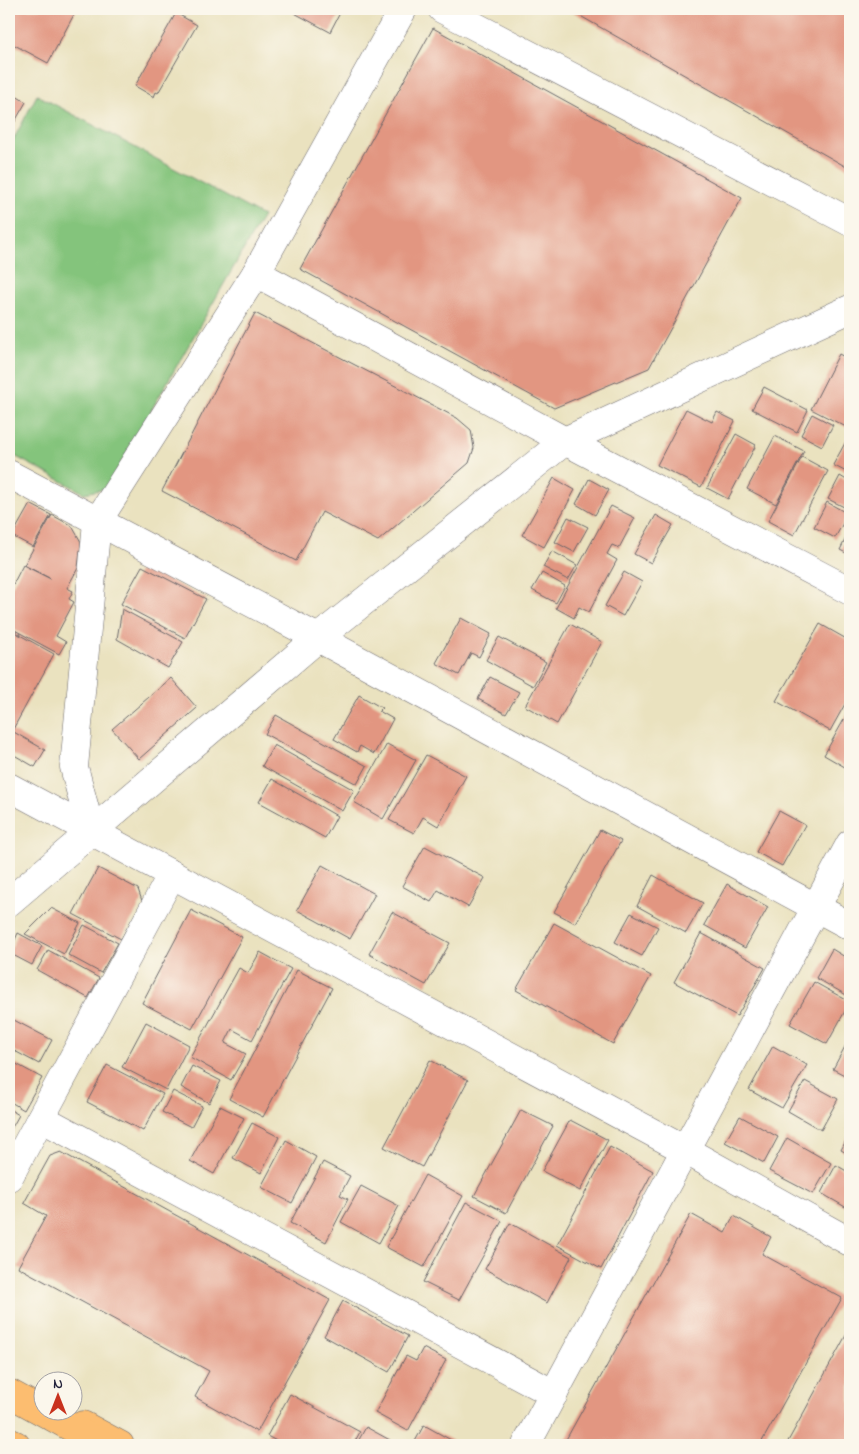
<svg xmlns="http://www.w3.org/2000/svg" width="859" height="1454" font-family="'Indie Flower',sans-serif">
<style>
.green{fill:#84c47c;stroke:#53735c}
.building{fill:#e29681}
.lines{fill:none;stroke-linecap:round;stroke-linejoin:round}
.minor-casing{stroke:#686569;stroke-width:29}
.tertiary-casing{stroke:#686569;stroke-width:29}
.trunk-casing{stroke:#686569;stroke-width:29}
.motorway-casing{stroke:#686569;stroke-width:29}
.minor{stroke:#fff;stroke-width:28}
.tertiary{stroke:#fff;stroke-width:28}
.trunk{stroke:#fcbd6f;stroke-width:28}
.motorway{stroke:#fcbd6f;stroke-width:28}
</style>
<rect width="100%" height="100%" fill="#fbf7ec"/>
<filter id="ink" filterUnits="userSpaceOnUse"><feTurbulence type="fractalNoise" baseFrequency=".02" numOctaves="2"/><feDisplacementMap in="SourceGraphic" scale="10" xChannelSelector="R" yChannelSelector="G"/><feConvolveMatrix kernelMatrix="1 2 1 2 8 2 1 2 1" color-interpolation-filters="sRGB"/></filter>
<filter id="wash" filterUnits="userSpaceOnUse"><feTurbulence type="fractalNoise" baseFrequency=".0096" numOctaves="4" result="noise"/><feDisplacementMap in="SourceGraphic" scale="20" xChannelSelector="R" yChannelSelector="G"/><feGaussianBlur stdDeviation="1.12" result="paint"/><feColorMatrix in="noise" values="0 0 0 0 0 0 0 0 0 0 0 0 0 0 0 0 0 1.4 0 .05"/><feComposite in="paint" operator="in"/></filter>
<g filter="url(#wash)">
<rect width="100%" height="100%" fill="#eae2bf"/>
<path class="green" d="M37,95L263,216L106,489L84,493L9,453V148Z"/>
<g id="blocks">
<g class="building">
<path d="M9,9H77L48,63L9,42Z"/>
<path d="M287,9H342L330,32Z"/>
<path d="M568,9H850V169Z"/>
<path d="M176,13L197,25L158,93L156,92L154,97L135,86Z"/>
<path d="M433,28L742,198L649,368L554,408L300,269Z"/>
<path d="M9,92L26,102L9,132Z"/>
<path d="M255,313L457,418L471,430L474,448L469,463L378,541L322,512L296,561L162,491Z"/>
<path d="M839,354L850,360V429L811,409Z"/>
<path d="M764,387L808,410L797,432L752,409Z"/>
<path d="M686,409L712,422L717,412L735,421L701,487L657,465Z"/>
<path d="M812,414L833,425L822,446L801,435Z"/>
<path d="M736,434L756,445L728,499L707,488Z"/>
<path d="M850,434V474L833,465Z"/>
<path d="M775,436L804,451L776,504L747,489Z"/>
<path d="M802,457L828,471L794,535L768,521Z"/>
<path d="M840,476L850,482V510L828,499Z"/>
<path d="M554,478L575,490L544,547L522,535Z"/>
<path d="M589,479L609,490L595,515L576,504Z"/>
<path d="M827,502L848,514L835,538L814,527Z"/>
<path d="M30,504L51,515L33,547L12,536Z"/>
<path d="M611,506L635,518L619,548L612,545L607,554L617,560L589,612L579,607L574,618L556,608Z"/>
<path d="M52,515L72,526L81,542L78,568L67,588L73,591L69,599L74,602L56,636L66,642L59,654L9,627V592L23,565L51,579L24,565Z"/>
<path d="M656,515L673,525L651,563L634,554Z"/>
<path d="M568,517L588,527L574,552L555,542Z"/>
<path d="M850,530V555L840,550Z"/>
<path d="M552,551L577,565L568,580L543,567Z"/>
<path d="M142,566L206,599L185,638L121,604Z"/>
<path d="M624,572L642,582L623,616L605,606Z"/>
<path d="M542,573L565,586L556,603L532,590Z"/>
<path d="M122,609L183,642L168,668L117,639Z"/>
<path d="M461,618L491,634L479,657L471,653L459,675L436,663Z"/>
<path d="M570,624L602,642L557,724L525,706Z"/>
<path d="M820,624L850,641V695L830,731L776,701Z"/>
<path d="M9,629L54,654L12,731L45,750L35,767L9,752Z"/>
<path d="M499,637L546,662L533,686L486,660Z"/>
<path d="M490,677L519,692L506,714L478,699Z"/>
<path d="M171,678L197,708L139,759L112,729Z"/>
<path d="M359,695L382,708L379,711L393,719L374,754L360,746L357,752L334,739Z"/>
<path d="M850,709V770L824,755Z"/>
<path d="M276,715L367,766L357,784L265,734Z"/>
<path d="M387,744L416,760L383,819L354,802Z"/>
<path d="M274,745L354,790L342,811L262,766Z"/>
<path d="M426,755L466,776L438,826L423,817L414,833L389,820Z"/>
<path d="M272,779L337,816L325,838L259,802Z"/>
<path d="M779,811L805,825L782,866L756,852Z"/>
<path d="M600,830L621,841L575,923L554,912Z"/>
<path d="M425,846L485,878L468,907L438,890L431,902L402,886Z"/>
<path d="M322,865L375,894L350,939L297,910Z"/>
<path d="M98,868L138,889L142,901L121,939L73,914Z"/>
<path d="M653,875L703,903L686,933L637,906Z"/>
<path d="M727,884L768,907L745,948L704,925Z"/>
<path d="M51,908L80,923L64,954L25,934Z"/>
<path d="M191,910L242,937L192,1029L142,1003Z"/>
<path d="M392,912L450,943L426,985L369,954Z"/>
<path d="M631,913L658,927L642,956L615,942Z"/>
<path d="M554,923L651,976L613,1044L516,990Z"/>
<path d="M84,925L118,943L101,973L68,955Z"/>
<path d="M18,933L42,946L32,965L9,953Z"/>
<path d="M701,933L765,968L737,1016L674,982Z"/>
<path d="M832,949L850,960V997L816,978Z"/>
<path d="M48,950L99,978L88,998L37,970Z"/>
<path d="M260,952L291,969L252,1040L232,1029L225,1043L246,1054L231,1080L190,1057L239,968L248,973Z"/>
<path d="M297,970L332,988L263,1117L229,1099Z"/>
<path d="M814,982L850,1002L827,1044L790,1024Z"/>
<path d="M12,1019L52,1040L39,1064L9,1048V1026Z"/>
<path d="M146,1022L189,1045L166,1090L122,1067Z"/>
<path d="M848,1041L850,1043V1078L833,1069Z"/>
<path d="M773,1046L807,1065L782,1108L749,1090Z"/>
<path d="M9,1060L42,1078L24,1110L9,1101Z"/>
<path d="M430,1060L468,1080L422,1167L384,1147Z"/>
<path d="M107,1065L163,1094L143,1131L87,1102Z"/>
<path d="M192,1066L221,1081L209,1103L181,1087Z"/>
<path d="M805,1081L838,1099L821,1130L788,1111Z"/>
<path d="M173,1091L202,1106L191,1127L162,1112Z"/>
<path d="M220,1106L244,1118L214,1174L190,1161Z"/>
<path d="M9,1109L19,1115L9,1133Z"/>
<path d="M521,1110L553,1126L506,1213L474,1196Z"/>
<path d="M740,1116L778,1137L764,1163L725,1142Z"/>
<path d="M570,1120L608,1140L580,1191L542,1171Z"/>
<path d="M252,1123L279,1137L261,1173L233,1158Z"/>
<path d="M850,1133V1155L841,1150Z"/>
<path d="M787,1138L831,1163L813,1194L769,1171Z"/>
<path d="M286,1140L316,1157L292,1203L261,1187Z"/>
<path d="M610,1147L653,1171L601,1269L557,1245Z"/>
<path d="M61,1152L330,1300L257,1432L195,1397L209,1371L18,1267L46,1216L24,1203L50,1156Z"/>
<path d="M323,1162L350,1176L340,1195L348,1199L326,1242L290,1223Z"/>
<path d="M836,1165L850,1173V1202L847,1208L821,1193Z"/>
<path d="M425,1175L463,1196L424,1267L386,1247Z"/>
<path d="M361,1186L399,1206L379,1243L341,1222Z"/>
<path d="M466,1202L502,1221L459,1300L423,1282Z"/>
<path d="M691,1214L725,1233L734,1216L771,1237L762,1254L842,1298L760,1445H563Z"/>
<path d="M510,1223L571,1257L547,1303L485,1269Z"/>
<path d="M343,1301L408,1336L389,1372L324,1336Z"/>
<path d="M850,1328V1445H786Z"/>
<path d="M423,1348L446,1360L408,1431L375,1413L406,1356L416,1361Z"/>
<path d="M290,1394L360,1432L353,1445H284L267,1436Z"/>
<path d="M424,1425L460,1445H413Z"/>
<path d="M366,1427L399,1445H356Z"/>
</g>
</g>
</g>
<g filter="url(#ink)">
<use href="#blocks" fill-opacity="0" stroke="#686569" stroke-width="1"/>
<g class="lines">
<defs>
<g id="minor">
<path d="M442,9L850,222"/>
<path d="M256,273L565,441L850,591"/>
<path d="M9,474L318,638L850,926"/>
<path d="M9,787L685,1150L850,1242"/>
<path d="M91,832L74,767L97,522L256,273L403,9"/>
<path d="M41,1118L554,1394"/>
<path d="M9,1177L172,874"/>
<path d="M526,1445L850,844"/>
</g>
<path id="tertiary" d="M9,902L318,638L565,441L850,309"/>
<path id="trunk" d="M83,1425L120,1445"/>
<g id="motorway">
<path d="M9,1393L103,1445"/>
<path d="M9,1442L16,1445"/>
</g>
</defs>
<use href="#minor" class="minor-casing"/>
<use href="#tertiary" class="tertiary-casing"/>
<use href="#trunk" class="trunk-casing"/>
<use href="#motorway" class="motorway-casing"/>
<use href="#minor" class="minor"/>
<use href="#tertiary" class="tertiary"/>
<use href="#trunk" class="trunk"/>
<use href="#motorway" class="motorway"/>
</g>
</g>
<rect width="859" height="1454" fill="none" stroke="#fbf7ec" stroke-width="30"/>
<g transform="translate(58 1396)"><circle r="24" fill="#fbf7ec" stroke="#a4a2a5"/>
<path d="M0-4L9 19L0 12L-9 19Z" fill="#c8321e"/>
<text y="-8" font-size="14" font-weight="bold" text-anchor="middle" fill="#22223b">N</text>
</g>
</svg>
